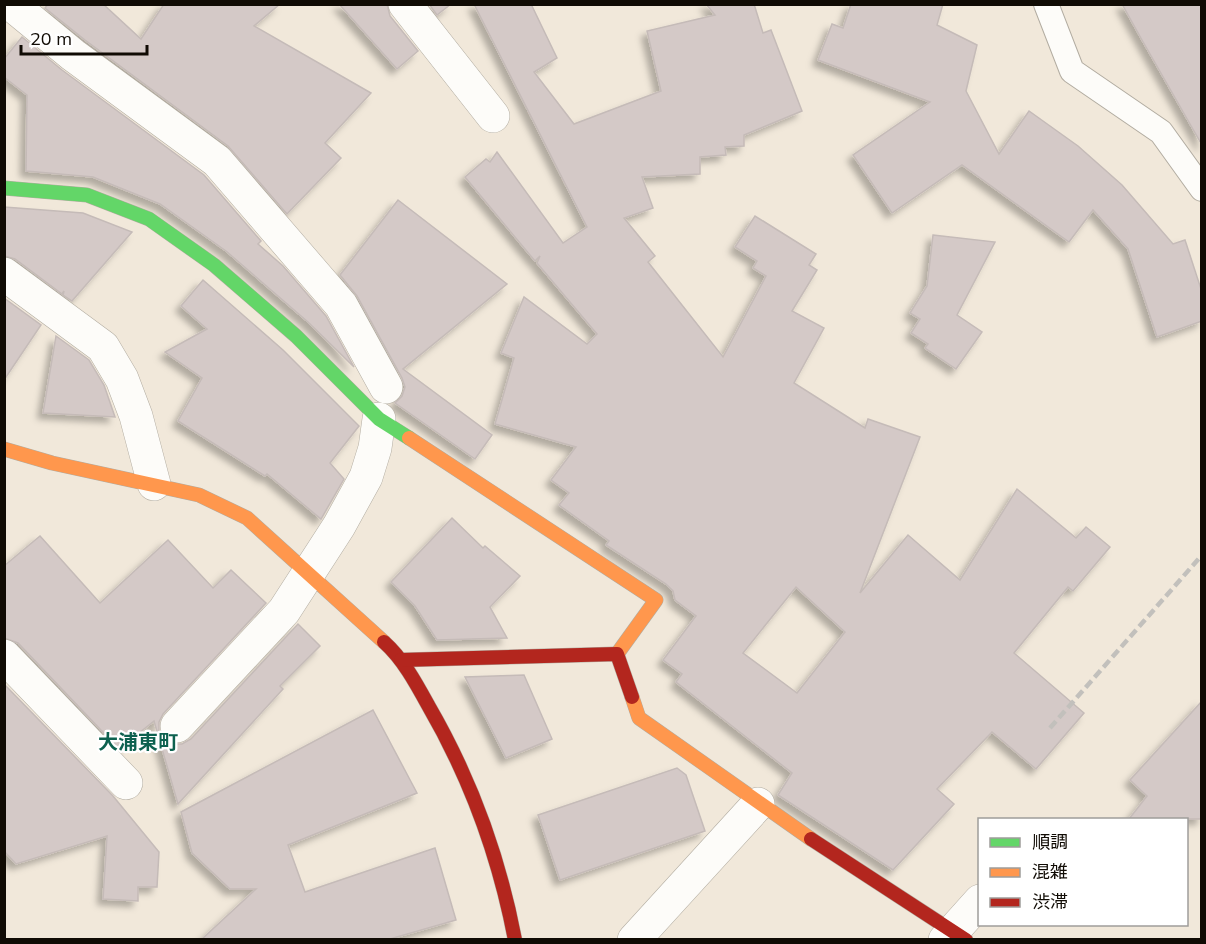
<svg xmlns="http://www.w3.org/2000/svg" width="1206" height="944" font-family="Mulish,'Noto Sans JP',sans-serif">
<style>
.building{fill:#d4c9c7;stroke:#c5bbb8;stroke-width:1.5;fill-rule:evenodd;filter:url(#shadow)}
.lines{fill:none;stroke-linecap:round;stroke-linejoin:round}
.lane-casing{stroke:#b2aca1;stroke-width:26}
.street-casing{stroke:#b2aca1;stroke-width:34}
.fast-casing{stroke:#b2aca1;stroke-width:15}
.slow-casing{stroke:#b2aca1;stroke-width:15}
.jam-casing{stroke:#b2aca1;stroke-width:15}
.lane{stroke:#fdfcf9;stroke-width:24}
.street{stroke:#fdfcf9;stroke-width:33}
.fast{stroke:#63d668;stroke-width:14}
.slow{stroke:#ff974d;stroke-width:14}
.jam{stroke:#b3261e;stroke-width:14}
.rail{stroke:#c2c0bc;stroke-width:4.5;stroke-dasharray:9 4.5;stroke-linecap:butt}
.labels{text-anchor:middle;stroke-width:4.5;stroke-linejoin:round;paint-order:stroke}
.quarter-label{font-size:20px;font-weight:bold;fill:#0d614f;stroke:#fff}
</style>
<defs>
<filter id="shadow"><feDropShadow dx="-5.5" dy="5.5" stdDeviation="3" flood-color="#0004"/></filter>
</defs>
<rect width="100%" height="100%" fill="#f1e8da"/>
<g class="building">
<path d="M48,4H103L141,39L164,4H280L254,26L371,93L325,143L341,158L287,214L228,146L85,40L45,8Z"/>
<path d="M339,4H387L390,16L418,51L397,69Z"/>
<path d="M429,4H451L437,15Z"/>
<path d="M474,4H531L557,58L534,72L574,124L661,91L647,31L715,15L706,4H754L763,33L771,30L802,111L744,135V146L725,147L726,155L700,157V174L642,177L653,208L624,218L655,256L648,262L723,357L766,276L753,268L757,261L735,247L755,216L816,254L809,265L817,270L792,311L824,328L794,383L865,428L868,419L920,437L860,593L908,535L960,580L1017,489L1076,538L1086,527L1110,547L1073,591L1068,587L1014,653L1084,713L1036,769L992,732L937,789L954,804L893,870L778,795L792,773L676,682L682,674L663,660L696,616L675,600L673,591L666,584L606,545L609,541L559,505L569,493L551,480L576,447L495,424L514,358L501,353L524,297L587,344L597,334L537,263L540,256L535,261L465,177L486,159L490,162L497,152L563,243L587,227ZM796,587L845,632L797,693L743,653Z"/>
<path d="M851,4H943L937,25L977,45L966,91L999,154L1029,111L1078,146L1122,185L1173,244L1185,240L1202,292V321L1157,337L1128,249L1093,210L1069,242L962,165L892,213L853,155L930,102L818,60L832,24L843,28Z"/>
<path d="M1122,4H1202V145L1142,40Z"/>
<path d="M22,37L62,70L204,175L261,241L258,244L283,266L326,316L354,367L308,322L226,251L160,204L93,177L26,171L27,95L4,77V59Z"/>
<path d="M398,200L507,284L403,369L492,435L475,459L395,403L402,396L405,387L402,378L357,296L340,275Z"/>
<path d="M4,207L83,213L132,232L72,301L63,295L64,291L62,294L15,259L4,256Z"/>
<path d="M933,235L995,242L957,315L982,332L956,369L925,348L928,344L911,333L920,319L910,313L927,286Z"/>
<path d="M203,280L283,350L359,426L330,463L344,479L321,519L267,474L265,476L178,421L202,378L165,352L207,329L181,306Z"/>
<path d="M4,298L41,325L4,380Z"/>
<path d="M56,336L89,360L104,385L115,417L43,413Z"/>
<path d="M452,518L483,548L485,546L520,576L490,607L507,638L437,640L415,606L391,582Z"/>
<path d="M40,536L100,603L168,540L213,588L231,570L266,603L163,714L159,722V732L165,740L172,744H182L191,739L298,624L320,646L280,686L283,689L178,804L154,721L119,749L18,643L4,638V566Z"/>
<path d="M524,675L552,739L506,758L465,677Z"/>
<path d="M4,684L113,796L159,852L157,887H138V901L103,899L107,836L16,864L4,851Z"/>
<path d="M1202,701V819H1129L1147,796L1130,780Z"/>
<path d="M373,710L417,793L288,845L305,892L435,848L456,920L390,939H202L256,889H230L192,853L181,812Z"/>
<path d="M677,768L686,775L705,831L560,880L538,815Z"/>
</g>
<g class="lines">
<defs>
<path id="lane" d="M1046,4L1072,71L1161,132L1202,189"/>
<g id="street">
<path d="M11,4L73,55L217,161L341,305L386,387"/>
<path d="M405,4L493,116"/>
<path d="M4,274L103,347L122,379L136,416L154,484"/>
<path d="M4,656L126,783"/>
<path d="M177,726L284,611L339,526L366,477L375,448L379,419"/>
<path d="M634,940L758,804"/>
<path d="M945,940L980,901"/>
</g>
<path id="fast" d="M4,188L87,195L149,219L214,265L296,336L379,419L409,438"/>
<g id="slow">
<path d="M409,438L656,600L617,654"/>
<path d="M4,449L52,463L199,495L247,518L384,642"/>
<path d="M632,697L639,718L811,839"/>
</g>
<g id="jam">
<path d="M384,642C403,659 416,683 428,705C471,779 499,856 515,940"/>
<path d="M401,660L617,654L632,697"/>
<path d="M811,839L966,940"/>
</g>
</defs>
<use href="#lane" class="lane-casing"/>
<use href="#street" class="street-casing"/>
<use href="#fast" class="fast-casing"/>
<use href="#slow" class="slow-casing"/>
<use href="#jam" class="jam-casing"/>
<use href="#lane" class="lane"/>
<use href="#street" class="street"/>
<use href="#fast" class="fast"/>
<use href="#slow" class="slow"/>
<use href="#jam" class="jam"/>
<path class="rail" d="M1050,728L1202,555"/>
</g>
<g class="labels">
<g class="quarter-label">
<text x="138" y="749">大浦東町</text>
</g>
</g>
<rect width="1206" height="944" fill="none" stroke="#100b04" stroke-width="12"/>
<rect x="978" y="818" width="210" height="108" fill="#ffffff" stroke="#9f9d9b" stroke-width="1.5"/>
<rect x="990" y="838" width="30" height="9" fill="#63d668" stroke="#9f9d9b" stroke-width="1.5"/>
<text x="1032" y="848" font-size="18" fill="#100b04">順調</text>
<rect x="990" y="868" width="30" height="9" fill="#ff974d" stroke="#9f9d9b" stroke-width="1.5"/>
<text x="1032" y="878" font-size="18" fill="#100b04">混雑</text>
<rect x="990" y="898" width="30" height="9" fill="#b3261e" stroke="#9f9d9b" stroke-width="1.5"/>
<text x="1032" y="908" font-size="18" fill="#100b04">渋滞</text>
<path d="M21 45v9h126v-9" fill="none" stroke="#100b04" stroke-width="3"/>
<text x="30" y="45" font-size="18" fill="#100b04" stroke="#ffffff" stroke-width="4.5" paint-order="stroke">20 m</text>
</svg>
